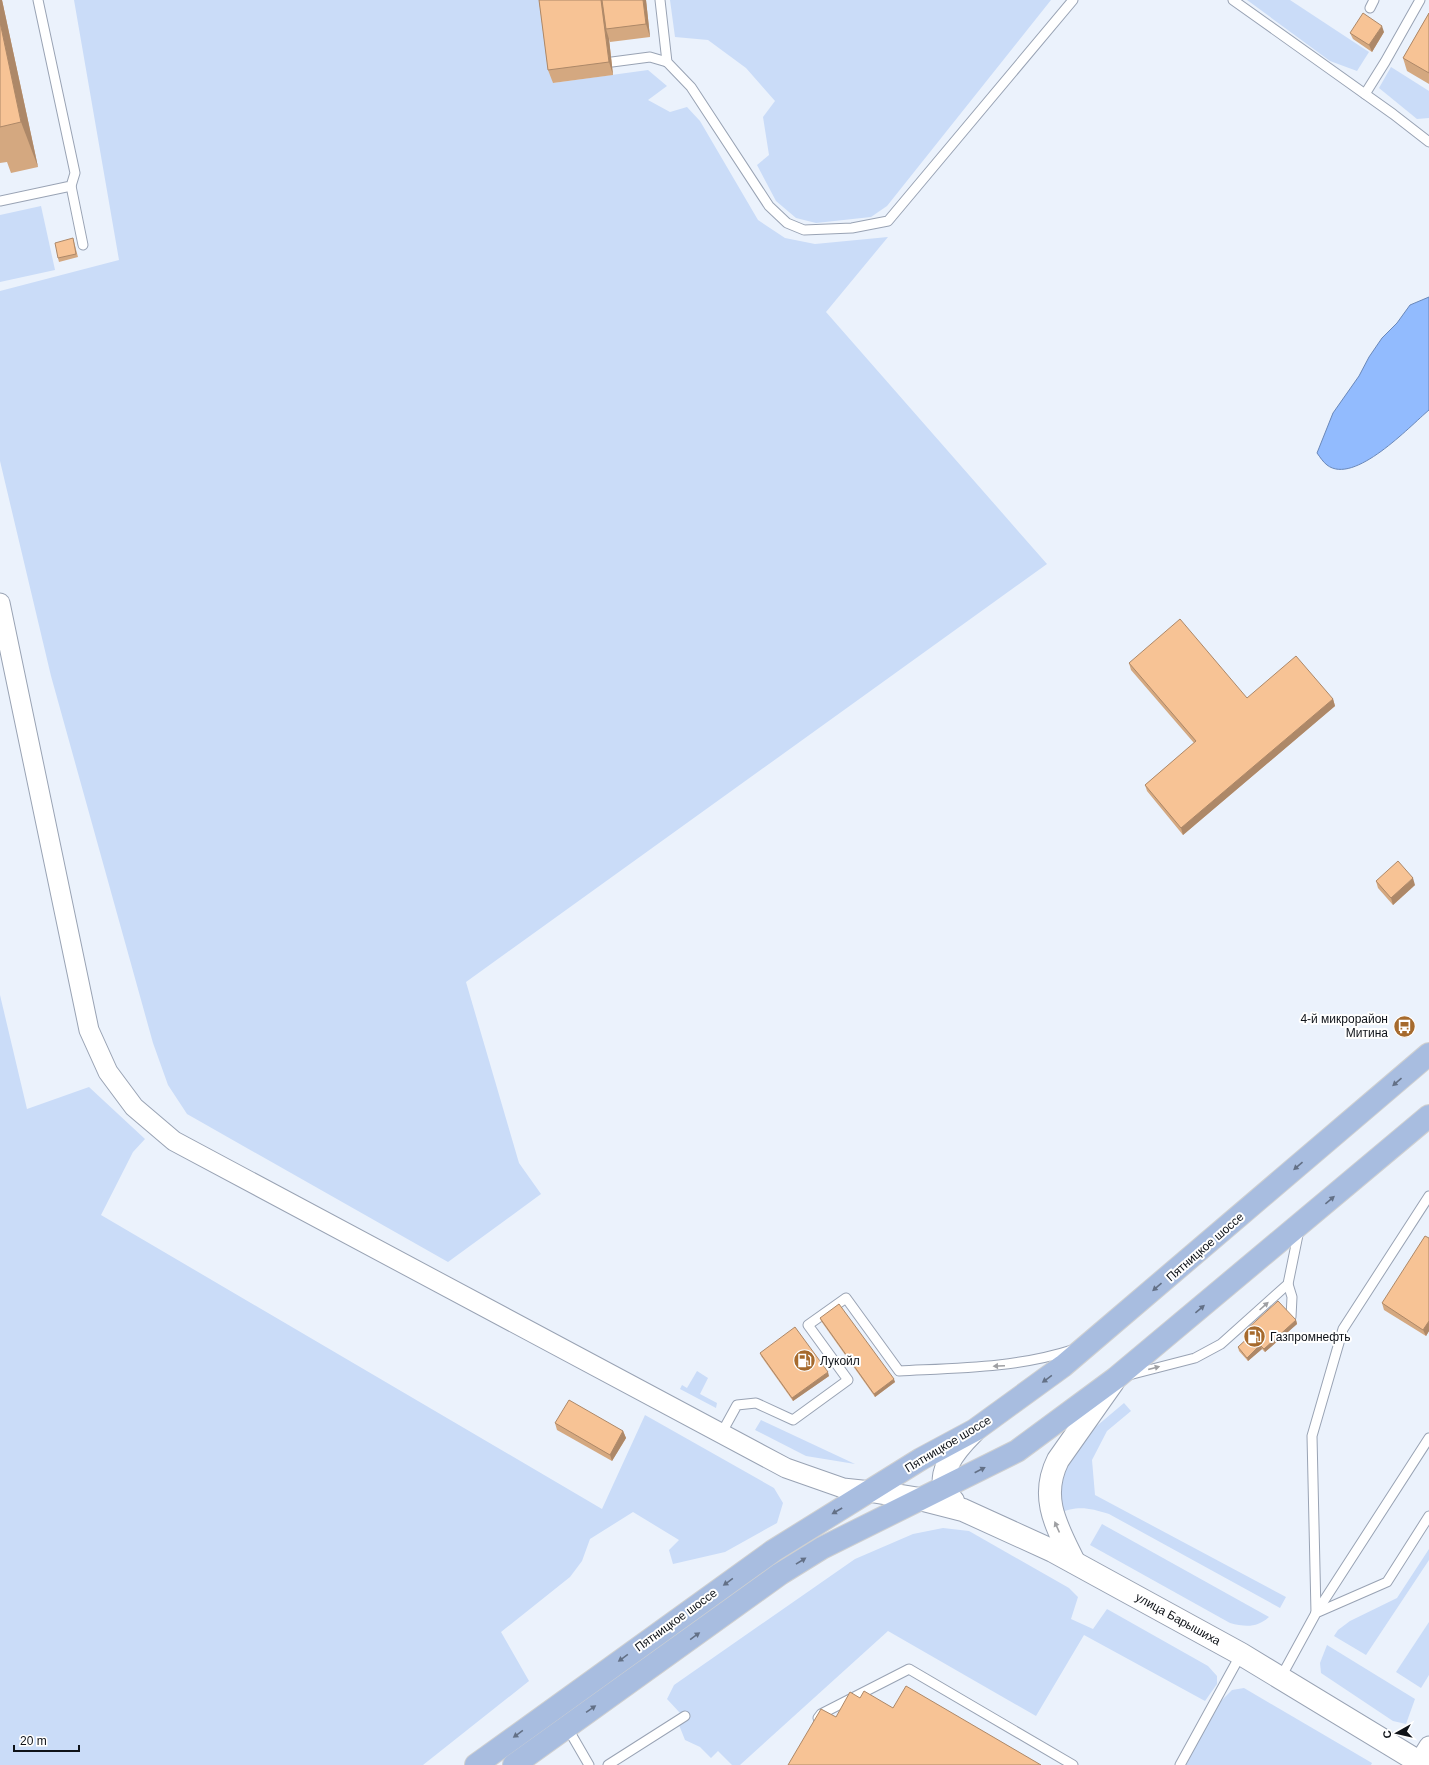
<svg xmlns="http://www.w3.org/2000/svg" width="1429" height="1765" font-family="Helvetica,sans-serif">
<style>
.green{fill:#cadcf8}
.water{fill:#92bbfe;stroke:#6a88b9}
.lines{fill:none;stroke-linecap:round;stroke-linejoin:round}
.lane-casing{stroke:#99a3b4;stroke-width:11}
.street-casing{stroke:#99a3b4;stroke-width:21}
.secondary-casing{stroke:#99a3b4;stroke-width:24}
.primary-casing{stroke:#cfd0d1;stroke-width:24}
.lane{stroke:#fff;stroke-width:9}
.street{stroke:#fff;stroke-width:19}
.secondary{stroke:#fff;stroke-width:22}
.primary{stroke:#a8bde0;stroke-width:22}
.wall{fill:#d4a880}
.shaded-wall{fill:#ad8868}
.building{fill:#f7c395;stroke:#ad8868}
.oneway{fill:#637086}
.oneway2{fill:#9fa0a3}
.labels{text-anchor:middle;stroke-width:4;stroke-linejoin:round;paint-order:stroke}
.poi-label{font-size:12px;fill:#0e1218;stroke:#fff;text-anchor:start}
.street-label{font-size:12px;fill:#0e1218;stroke:#fff}
</style>
<rect width="100%" height="100%" fill="#ebf2fc"/>
<g class="green">
<path d="M74,0H542L553,83L648,70L667,86L648,100L670,112L687,107L700,121L758,220L785,238L815,244L888,237L826,312L1047,564L466,982L519,1163L541,1194L448,1262L187,1114L168,1085L153,1043L51,676L0,461V291L119,260Z"/>
<path d="M670,0H1051L887,206L871,217L816,223L796,218L776,201L757,165L769,155L763,117L775,101L746,68L708,40L675,37Z"/>
<path d="M1247,0H1290L1369,52L1357,71L1330,61Z"/>
<path d="M1391,67L1429,91V118L1417,119L1379,88Z"/>
<path d="M41,206L55,270L0,282V215Z"/>
<path d="M0,995L27,1109L89,1087L145,1139L133,1152L101,1215L602,1509L645,1415L774,1488L783,1503L777,1523L725,1552L673,1564L669,1550L679,1540L633,1512L590,1539L582,1561L570,1577L501,1632L529,1681L423,1765H0Z"/>
<path d="M697,1371L708,1378L700,1394L717,1403L716,1408L680,1389L682,1385L687,1388Z"/>
<path d="M1124,1403L1131,1411L1107,1431L1092,1460L1095,1495L1286,1597L1280,1608L1109,1514C1089,1508 1077,1505 1058,1514V1472L1092,1430Z"/>
<path d="M761,1420L855,1464L806,1456L755,1430Z"/>
<path d="M1102,1524L1269,1617C1257,1628 1245,1627 1230,1623L1090,1545Z"/>
<path d="M943,1528L969,1531L1069,1588L1078,1597L1071,1619L1093,1629L1107,1609L1208,1666L1217,1676V1684L1205,1701L1084,1635L1036,1716L888,1631L740,1765H732L718,1751L711,1758L700,1747L685,1740L679,1725L680,1713L667,1699L674,1685L855,1559L913,1534Z"/>
<path d="M1429,1549V1560L1366,1655L1334,1636L1338,1630L1350,1621L1397,1598Z"/>
<path d="M1429,1622V1675L1421,1688L1396,1672Z"/>
<path d="M1327,1645L1415,1699L1406,1724L1393,1721L1321,1673L1320,1663Z"/>
<path d="M1244,1688L1372,1763L1371,1765H1184L1218,1704L1232,1690Z"/>
</g>
<path class="water" d="M1429,297V410C1410,426 1354,486 1327,465C1323,462 1320,457 1317,453L1333,413L1359,376L1369,357L1382,338L1397,323L1410,305Z"/>
<g class="lines">
<defs>
<g id="lane">
<path d="M660,0L667,62L691,87L769,206L787,223L804,230L852,228L888,221L1073,0"/>
<path d="M1233,0L1393,114L1429,142"/>
<path d="M1370,8L1374,0"/>
<path d="M612,62L650,57L667,62"/>
<path d="M1365,94L1385,62L1420,0"/>
<path d="M71,186L83,245"/>
<path d="M0,201L71,186L75,173L38,0"/>
<path d="M1284,1323L1291,1317L1292,1297L1288,1284"/>
<path d="M1129,1375L1195,1358L1221,1344L1288,1284L1299,1230"/>
<path d="M721,1434L737,1405L756,1403L793,1420L848,1380L808,1325L846,1298L899,1371C958,1368 1016,1368 1072,1350"/>
<path d="M1316,1613L1312,1436L1343,1329L1429,1196"/>
<path d="M1316,1613L1429,1438"/>
<path d="M1281,1677L1316,1613L1387,1582L1429,1516"/>
<path d="M818,1718L821,1714L909,1669L1073,1765"/>
<path d="M567,1727L589,1765"/>
<path d="M608,1765L685,1716"/>
<path d="M1180,1765L1241,1654"/>
</g>
<g id="street">
<path d="M0,603L89,1030L108,1072L134,1107L174,1141L786,1468L843,1488L871,1491"/>
<path d="M1419,1762L1429,1746"/>
</g>
<g id="secondary">
<path d="M871,1491L920,1499L963,1510L1053,1551L1241,1654L1424,1765"/>
<path d="M953,1501C929,1478 957,1448 973,1432"/>
<path d="M1074,1562C1057,1527 1039,1498 1058,1460L1113,1382"/>
</g>
<g id="primary">
<path d="M476,1765L773,1551L921,1459L975,1430L1063,1366L1429,1054"/>
<path d="M514,1765L780,1574L822,1548L1017,1451L1116,1378L1429,1116"/>
</g>
</defs>
<use href="#lane" class="lane-casing"/>
<use href="#street" class="street-casing"/>
<use href="#secondary" class="secondary-casing"/>
<use href="#primary" class="primary-casing"/>
<use href="#lane" class="lane"/>
<use href="#street" class="street"/>
<use href="#secondary" class="secondary"/>
<use href="#primary" class="primary"/>
</g>
<g class="wall">
<path d="M0,0H2L38,167L11,173L7,162L0,163Z"/>
<path d="M539,0H646L650,37L610,42L609,39L613,75L553,83L548,70Z"/>
<path d="M1429,13V84L1407,71L1403,58Z"/>
<path d="M1384,32L1372,52L1353,39L1350,33Z"/>
<path d="M73,238L78,257L59,262L58,258Z"/>
<path d="M1129,663L1247,698L1333,699L1335,706L1183,835L1147,791L1145,785L1194,743L1131,670Z"/>
<path d="M1376,881L1415,885L1393,905L1378,888Z"/>
<path d="M1429,1238V1331L1426,1336L1384,1310L1382,1303Z"/>
<path d="M820,1318L895,1382L875,1397L821,1321Z"/>
<path d="M1296,1320L1297,1324L1265,1352L1262,1349L1248,1361L1239,1351L1238,1347L1250,1336L1246,1330Z"/>
<path d="M760,1353L829,1376L793,1401L761,1356Z"/>
<path d="M555,1423L623,1431L626,1438L612,1461L557,1430Z"/>
</g>
<g class="shaded-wall">
<path d="M0,0H2L38,167L21,122L0,22Z"/>
<path d="M601,0H604L606,29L609,39L613,75L609,62Z"/>
<path d="M643,0H646L650,37L646,24Z"/>
<path d="M1382,26L1384,32L1372,52L1369,45Z"/>
<path d="M1333,699L1335,706L1183,835L1181,828Z"/>
<path d="M1413,878L1415,885L1393,905L1391,898Z"/>
<path d="M1296,1320L1297,1324L1265,1352L1264,1349Z"/>
<path d="M1429,1321V1331L1426,1336L1423,1330Z"/>
<path d="M1260,1345L1262,1349L1248,1361L1247,1358Z"/>
<path d="M828,1372L829,1376L793,1401L792,1398Z"/>
<path d="M894,1379L895,1382L875,1397L874,1394Z"/>
<path d="M623,1431L626,1438L612,1461L610,1455Z"/>
</g>
<g class="building">
<path d="M539,0H601L609,62L548,70Z"/>
<path d="M602,0H643L646,24L606,29Z"/>
<path d="M1363,13L1382,26L1369,45L1350,33Z"/>
<path d="M1429,13V73L1403,58Z"/>
<path d="M0,22L21,122L0,127Z"/>
<path d="M73,238L76,254L58,258L55,243Z"/>
<path d="M1180,619L1247,698L1296,656L1333,699L1181,828L1145,785L1196,741L1129,663Z"/>
<path d="M1398,861L1413,878L1391,898L1376,881Z"/>
<path d="M1425,1236L1429,1238V1321L1423,1330L1382,1303Z"/>
<path d="M1278,1301L1296,1320L1264,1349L1260,1345L1247,1358L1238,1347L1251,1335L1246,1330Z"/>
<path d="M839,1304L894,1379L874,1394L820,1318Z"/>
<path d="M795,1327L828,1372L792,1398L760,1353Z"/>
<path d="M569,1400L623,1431L610,1455L555,1423Z"/>
<path d="M906,1686L1041,1765H788L821,1709L836,1717L850,1692L860,1698L864,1691L893,1708Z"/>
</g>
<defs><path id="oneway-solid" d="M-6-.8H1V-3.2L6.5 0L1 3.2V.8H-6Z"/></defs>
<g class="oneway">
<use href="#oneway-solid" transform="translate(1397 1082) rotate(139)"/>
<use href="#oneway-solid" transform="translate(1298 1166) rotate(139)"/>
<use href="#oneway-solid" transform="translate(1330 1200) rotate(-40)"/>
<use href="#oneway-solid" transform="translate(1157 1287) rotate(139)"/>
<use href="#oneway-solid" transform="translate(1200 1309) rotate(-40)"/>
<use href="#oneway-solid" transform="translate(1047 1379) rotate(144)"/>
<use href="#oneway-solid" transform="translate(980 1470) rotate(-27)"/>
<use href="#oneway-solid" transform="translate(837 1511) rotate(150)"/>
<use href="#oneway-solid" transform="translate(801 1561) rotate(-32)"/>
<use href="#oneway-solid" transform="translate(728 1582) rotate(144)"/>
<use href="#oneway-solid" transform="translate(695 1636) rotate(-36)"/>
<use href="#oneway-solid" transform="translate(623 1658) rotate(144)"/>
<use href="#oneway-solid" transform="translate(591 1709) rotate(-35)"/>
<use href="#oneway-solid" transform="translate(518 1734) rotate(144)"/>
</g>
<g class="oneway2">
<use href="#oneway-solid" transform="translate(1264 1306) rotate(-42)"/>
<use href="#oneway-solid" transform="translate(999 1366) rotate(177)"/>
<use href="#oneway-solid" transform="translate(1154 1368) rotate(-15)"/>
<use href="#oneway-solid" transform="translate(1057 1527) rotate(-114)"/>
</g>
<defs>
<symbol id="bus-disc" viewBox="-11 -11 22 22"><circle r="9.5" fill="#a66a2d" stroke="#fff"/><path d="M-5-6H5V4H4V6H2V4H-2V6H-4V4H-5ZM-3.5-4V0h7V-4ZM-3.5 1.2v1.5H-2V1.2ZM2 1.2v1.5H3.5V1.2Z" fill="#fff"/></symbol>
<symbol id="fuel-disc" viewBox="-11 -11 22 22"><circle r="9.5" fill="#a66a2d" stroke="#fff"/><path d="M-5.5-6h7V0h2V4h1.3V-2.5L3-4.5l.8-.8L6-3V5H2.5V1h-1V6h-7ZM-4.2-4.7v3.2H.2V-4.7Z" fill="#fff"/></symbol>
</defs>
<g fill-rule="evenodd">
<use href="#bus-disc" x="1392" y="1014" width="25" height="25"/>
<use href="#fuel-disc" x="1242" y="1324" width="25" height="25"/>
<use href="#fuel-disc" x="792" y="1348" width="25" height="25"/>
</g>
<g class="labels">
<g class="poi-label">
<text x="1388" y="1023" text-anchor="end">4-й микрорайон<tspan x="1388" dy="14">Митина</tspan></text>
<text x="1270" y="1341">Газпромнефть</text>
<text x="820" y="1365">Лукойл</text>
</g>
<g class="street-label">
<text transform="translate(1205 1247) rotate(-41)" y="4">Пятницкое шоссе</text>
<text transform="translate(948 1444) rotate(-31)" y="4">Пятницкое шоссе</text>
<text transform="translate(1178 1619) rotate(29)" y="4">улица Барышиха</text>
<text transform="translate(676 1620) rotate(-36)" y="4">Пятницкое шоссе</text>
</g>
</g>
<g transform="translate(1397 1733) rotate(262)" stroke="#ffffff" stroke-width="3" paint-order="stroke">
<path d="M0-3L7 15L0 10L-7 15Z" fill="#0e1218"/>
<text y="-6" font-size="11" font-weight="bold" text-anchor="middle" fill="#0e1218">С</text>
</g>
<path d="M14 1745v6h65v-6" fill="none" stroke="#0e1218" stroke-width="2"/>
<text x="20" y="1745" font-size="12" fill="#0e1218" stroke="#ffffff" stroke-width="3" paint-order="stroke">20 m</text>
</svg>
